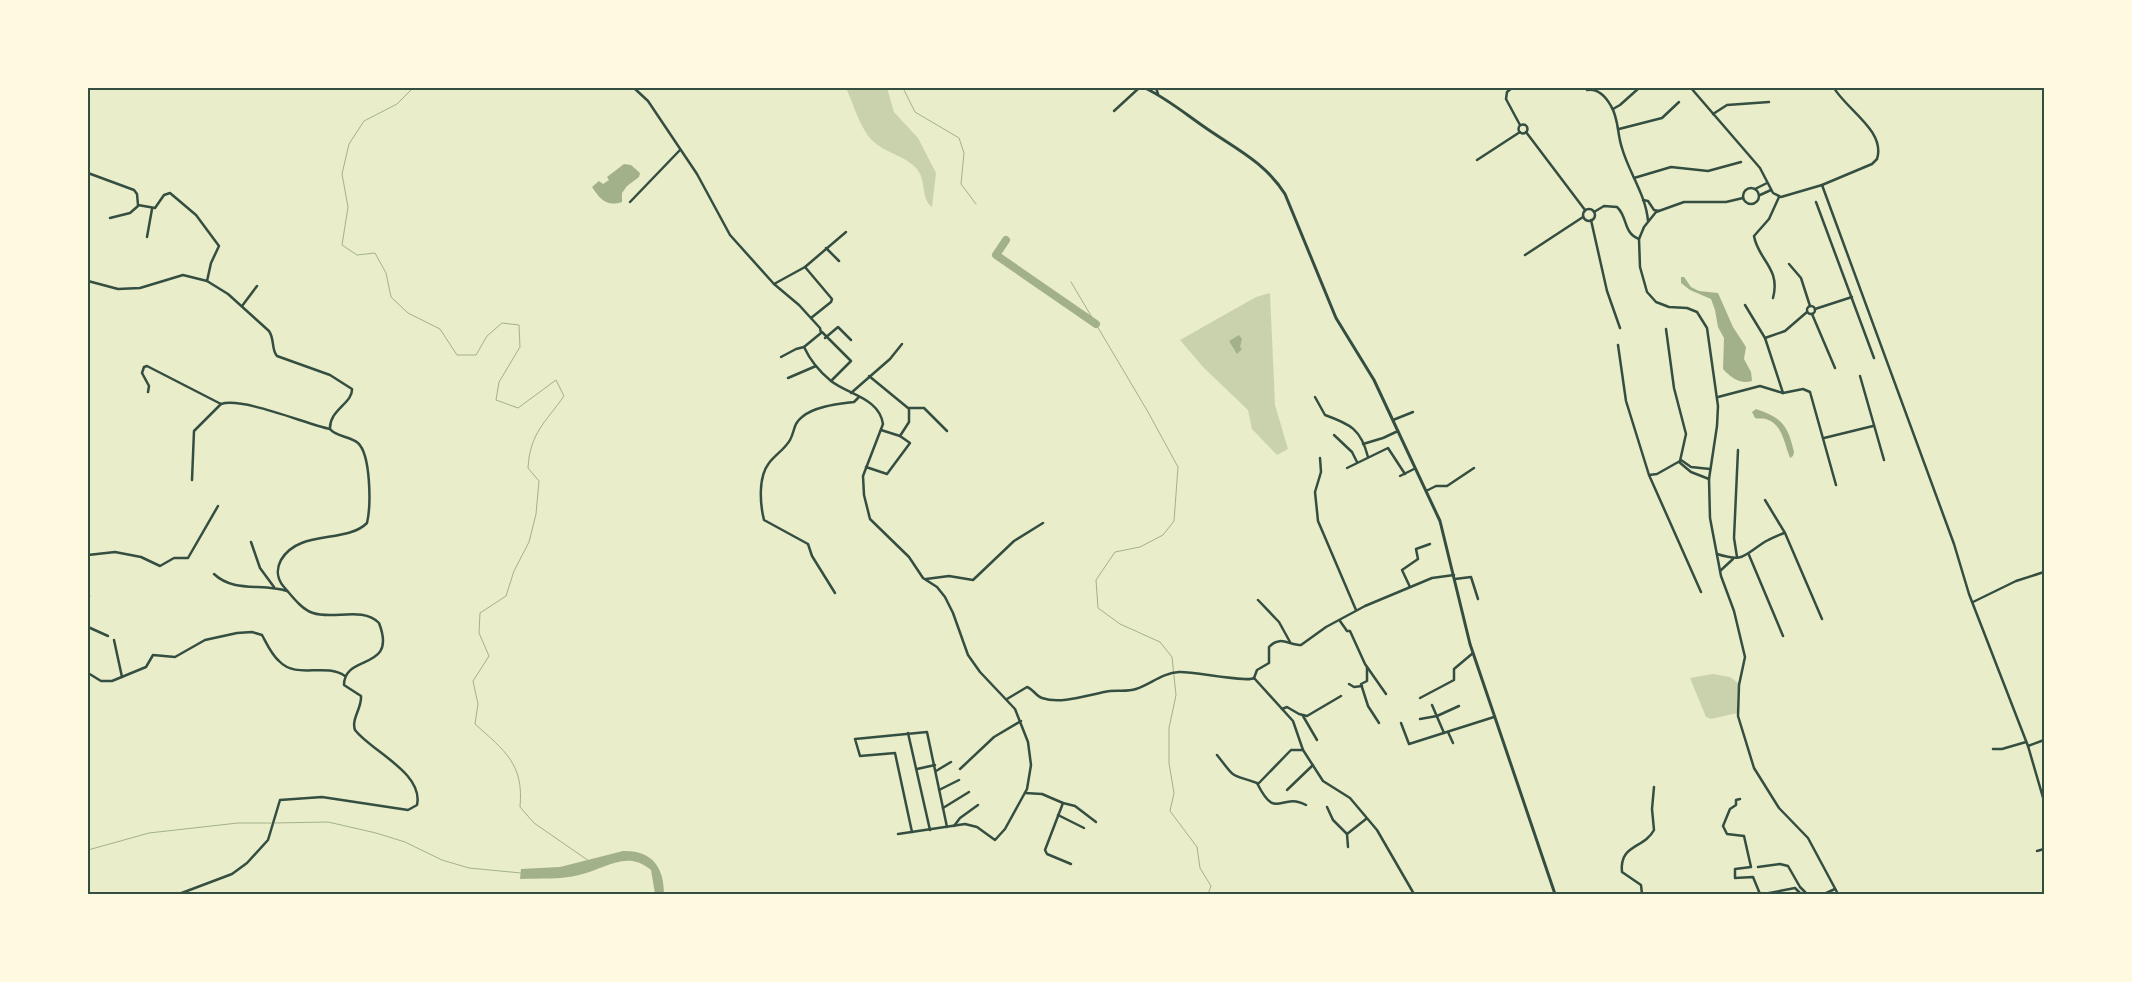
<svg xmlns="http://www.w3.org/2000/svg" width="2132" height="982" font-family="Montserrat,sans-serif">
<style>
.green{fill:#cad2ad}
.water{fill:#a3b18a}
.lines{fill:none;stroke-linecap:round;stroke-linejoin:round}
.stream{stroke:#a3b18a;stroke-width:1}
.river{stroke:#a3b18a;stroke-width:8}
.minor{stroke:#344e41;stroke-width:2.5}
.tertiary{stroke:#344e41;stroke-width:3}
.neatline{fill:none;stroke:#344e41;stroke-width:2}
</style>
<rect width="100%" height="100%" fill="#e9edc9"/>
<g class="green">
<path d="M846,88H887L894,112L918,138L936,173L932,207C921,198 926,184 919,172C910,157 887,154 874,142C860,129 854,105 846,88Z"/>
<path d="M1270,293L1275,405L1288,449L1277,455L1252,429L1248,410L1204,368L1180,340L1256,297Z"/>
<path d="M1713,674L1730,677L1738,683L1737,713L1711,719L1706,717L1690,678Z"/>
</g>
<g class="water">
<path d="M624,164L631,165L640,173L639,177L627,186L622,193V202C606,207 600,199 592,187L599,181L603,184L609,180L607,177Z"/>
<path d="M1681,277H1684L1691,287L1699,291L1718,293L1733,327L1746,347L1744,359L1751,372L1752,381C1741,385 1730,377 1723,369L1724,338L1718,327L1715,310L1711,299L1690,290L1681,283Z"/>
<path d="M1239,335L1242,339L1240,347L1242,349L1237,354L1229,341Z"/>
<path d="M1756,409C1783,418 1788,426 1794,452L1793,456L1790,458L1789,455C1784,442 1782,424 1766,419C1762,418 1759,419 1755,418L1752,412Z"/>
<path d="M623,851C652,850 664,867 664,894H655L651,870C627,849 605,869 579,875C561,880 539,878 520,879L521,869L560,867Z"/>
</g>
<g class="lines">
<g class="stream">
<path d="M413,88L397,104L364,121L349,144L342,174L348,207L342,245L357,255L375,253L386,273L391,297L408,313L440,329L457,355H476L487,336L502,323L519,325L520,347L499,382L496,400L518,408L556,380L564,396C545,423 530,433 528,468L539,481L536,514L529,542L514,571L506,596L480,613L479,633L489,656L473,681L478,704L475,724C505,751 524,764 520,807L534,823L589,861"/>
<path d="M903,88L915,112L959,138L964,153L961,184L976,204"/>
<path d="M1071,282L1148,412L1178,467L1174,521L1163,535L1140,547L1115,552L1096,580L1098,608L1120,624L1160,642L1172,657L1176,695L1169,728V763L1174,793L1170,811L1197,847L1200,868L1211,886L1208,894"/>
<path d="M275,823L328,822L376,833L405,842L442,860L469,868L521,873"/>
<path d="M88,850L149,833L238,823H271"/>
</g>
<path class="river" d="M1006,240L996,255L1096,324"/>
<g class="minor">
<path d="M634,88L648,101L697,174L730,235L774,284L799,305L820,328L821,333L804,347C810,360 820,372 831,381C849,395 879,398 883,424L863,476L864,495L870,519L909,557L923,578L937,587L945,597L953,613L968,655L980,672L1015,709L1028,742L1031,765L1027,789L1005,829L995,840L977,827L965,824L898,834"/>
<path d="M1156,88L1158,94"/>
<path d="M1512,88L1507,92L1506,99L1520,125"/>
<path d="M1691,88L1760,168L1773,193L1781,197L1822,185L1872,164L1877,159C1886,131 1846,109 1834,88"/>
<path d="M1587,90C1598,88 1606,97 1611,106C1619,119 1617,134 1622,148C1629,173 1646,195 1648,221"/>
<path d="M1613,109L1620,105L1639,88"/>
<path d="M1114,111L1139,88"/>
<path d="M1713,114L1727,105L1769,102"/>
<circle cx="1523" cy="129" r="4.5"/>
<path d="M1619,129L1662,118L1679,102"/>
<path d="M1526,132L1585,210"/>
<path d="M1477,160L1520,132"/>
<path d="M88,173L134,190L137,194L138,205L155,208L164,195L170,193L196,215L219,246L211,263L207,281L228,294L269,331C275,340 271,349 277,356L330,375L352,389C353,403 329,410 330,429"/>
<path d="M1634,178L1671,167L1708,171L1741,162"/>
<path d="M1822,185L1954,544L1969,594L2028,746L2044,801"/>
<circle cx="1751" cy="196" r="8"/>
<path d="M1755,189L1767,183"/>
<path d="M1760,195L1771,190"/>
<path d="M1743,198L1726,202H1684L1656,212L1644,227L1639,239L1640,267L1647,292L1656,302L1669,307L1687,308L1697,312L1707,328L1718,406L1717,426L1709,479L1710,518L1721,576L1734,611L1745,657L1739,685L1738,716L1754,768L1779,808L1808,838L1838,894"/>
<path d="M1643,200L1648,201L1654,210L1659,211"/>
<path d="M630,202L680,150"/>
<path d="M1816,202L1874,358"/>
<circle cx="1589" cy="215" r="6"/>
<path d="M1594,212L1604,206L1617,207C1628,217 1623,233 1639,239"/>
<path d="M110,218L130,213L138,206"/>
<path d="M1591,220L1607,291L1620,328"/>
<path d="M147,237L152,209"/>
<path d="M826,248L839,261"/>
<path d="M1525,255L1583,217"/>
<path d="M1789,264L1801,278L1810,306"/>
<path d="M805,267L832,299L831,302L811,318"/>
<path d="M88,281L118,289L140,288L183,275L207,281"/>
<path d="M774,284L805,267L846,232"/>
<path d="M1773,298C1781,268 1758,260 1754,236L1769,219L1779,197"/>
<path d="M1745,305L1765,338L1783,393"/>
<path d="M242,306L257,286"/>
<circle cx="1811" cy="310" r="4"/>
<path d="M1815,309L1852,297"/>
<path d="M1812,314L1835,368"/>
<path d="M822,332L851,361L831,381"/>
<path d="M825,338L838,327L851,340"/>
<path d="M1765,338L1785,331L1807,312"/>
<path d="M1618,345L1626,401L1649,475L1701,592"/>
<path d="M781,357L796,349L804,347"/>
<path d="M869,376L908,408H924L947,431"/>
<path d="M1860,376L1884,460"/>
<path d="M788,378L816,366"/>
<path d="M148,392L149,386L142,373L144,367L147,366L221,404C243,397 306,424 330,429C336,437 350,436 358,443C371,455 371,506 367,523C346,544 299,529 281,560C276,569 277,579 284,587C292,596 301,609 313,613C333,620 363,606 379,623C398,672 344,653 344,685L361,696C362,708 351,719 355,730C371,751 424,773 417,805L408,810L322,797L280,800L268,840L247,863L232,874L179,894"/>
<path d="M851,393L890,359L902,344"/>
<path d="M1315,397L1325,415C1350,424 1361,429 1368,457"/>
<path d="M1718,397L1760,386L1783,393L1803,389L1810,392L1836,485"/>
<path d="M1393,420L1413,412"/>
<path d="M1334,435L1352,452L1357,462"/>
<path d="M900,436L909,422V409"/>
<path d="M1824,438L1873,426"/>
<path d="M1363,444L1383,438L1398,431"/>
<path d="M1320,458L1321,472L1315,492L1318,521L1356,610"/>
<path d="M1681,460L1691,467L1710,469"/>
<path d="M1679,462L1691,472L1709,479"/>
<path d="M866,467L887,474L910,443L900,436L881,430"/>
<path d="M1347,468L1388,448L1405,474"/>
<path d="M1649,475L1657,474L1680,461L1686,434L1674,388L1666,329"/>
<path d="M1400,476L1414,469"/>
<path d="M192,480L194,431L221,404"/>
<path d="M1426,491L1436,486H1447L1474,468"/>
<path d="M1765,500L1785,533L1822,619"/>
<path d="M251,542L260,568L274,587"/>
<path d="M1717,554C1743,562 1742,557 1763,543C1769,539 1777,536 1784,533"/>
<path d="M88,555L115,552L141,557L160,566L174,558H188L218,506"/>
<path d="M1749,555L1783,636"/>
<path d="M1737,557L1734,538L1738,450"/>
<path d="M1720,571L1733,559"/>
<path d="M214,574C234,593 262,583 287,591"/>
<path d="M926,579L949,576L973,580L1014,541L1043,523"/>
<path d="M1455,579L1471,577L1478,599"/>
<path d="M1410,587L1402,570L1418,559L1416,549L1430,544"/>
<path d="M835,593L812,556L808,544L764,520C760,504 758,477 769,463C775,455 785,449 790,440C795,431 793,424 802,417C815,406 839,404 854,402L859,397"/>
<path d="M88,599L89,596"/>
<path d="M1258,600L1279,622L1290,642"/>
<path d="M1973,602L2016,581L2044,572"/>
<path d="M1340,621L1347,631H1350L1365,664L1386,694"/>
<path d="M88,627L108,636"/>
<path d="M114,640L122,677"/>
<path d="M1367,667V681L1361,684L1368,706L1379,723"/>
<path d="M88,673L101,681H112L146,667L153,655L175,657L205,640L237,633L252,632L262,635C267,644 271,654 279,661C297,680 324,662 345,676"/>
<path d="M1254,678L1293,721L1303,750L1323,781L1350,798L1377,830L1414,894"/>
<path d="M1254,678L1257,670L1269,663V647C1280,635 1289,645 1301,645L1326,627L1365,606L1432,578L1454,575"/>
<path d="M1349,684L1354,687L1362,686"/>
<path d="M1420,698L1454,680V669L1473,653"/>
<path d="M1007,699L1027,687C1033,689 1036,696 1042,698C1062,705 1090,694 1110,691C1119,690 1127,692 1136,689C1151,684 1162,673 1179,672C1192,671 1248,683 1254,678"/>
<path d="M1432,705L1444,733"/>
<path d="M1282,709L1287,707L1299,714L1307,716L1341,696"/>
<path d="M1303,716L1317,740"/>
<path d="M1420,719L1437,716L1459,706"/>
<path d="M1401,723L1409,744L1494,717"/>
<path d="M1448,732L1453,743"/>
<path d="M908,733L930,830"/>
<path d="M2028,746L2044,740"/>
<path d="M1993,749H2002L2026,742"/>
<path d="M1217,755C1237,780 1228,773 1257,783C1277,823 1280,791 1306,805"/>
<path d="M917,769L935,765"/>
<path d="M960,769L994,737L1021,721"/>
<path d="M936,771L951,762"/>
<path d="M1258,784L1291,750H1303"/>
<path d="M939,790L959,780"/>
<path d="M1287,790L1313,765"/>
<path d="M1025,793L1042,794L1063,803L1075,806L1096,822"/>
<path d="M1740,799L1736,800V805L1730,809L1723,826L1727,834L1744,836L1751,867L1735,869V878L1753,877L1760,894"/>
<path d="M1063,803L1045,850L1047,854L1071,864"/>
<path d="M1327,807L1333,820L1347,834L1366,819"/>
<path d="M943,808L969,792"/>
<path d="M1058,815L1084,828"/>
<path d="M954,826L960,818L978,805"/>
<path d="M912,832L895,753L860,756L855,739L927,732L947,827"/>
<path d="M1347,834L1348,847"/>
<path d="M2037,851L2044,849"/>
<path d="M1758,867L1780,864L1788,866L1800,887L1807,894"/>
<path d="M1642,894L1641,885L1622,872C1619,844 1644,849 1654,830L1652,809L1654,787"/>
<path d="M1764,894L1795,888L1801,894"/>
<path d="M1824,894L1835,889"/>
</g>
<path class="tertiary" d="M1145,88C1166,98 1183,112 1203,126C1234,148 1264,161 1285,194L1336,318L1374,380L1440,521L1470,644L1555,894"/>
</g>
<rect width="2132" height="982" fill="none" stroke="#fefae0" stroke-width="178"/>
<rect x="89" y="89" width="1954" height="804" class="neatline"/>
</svg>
